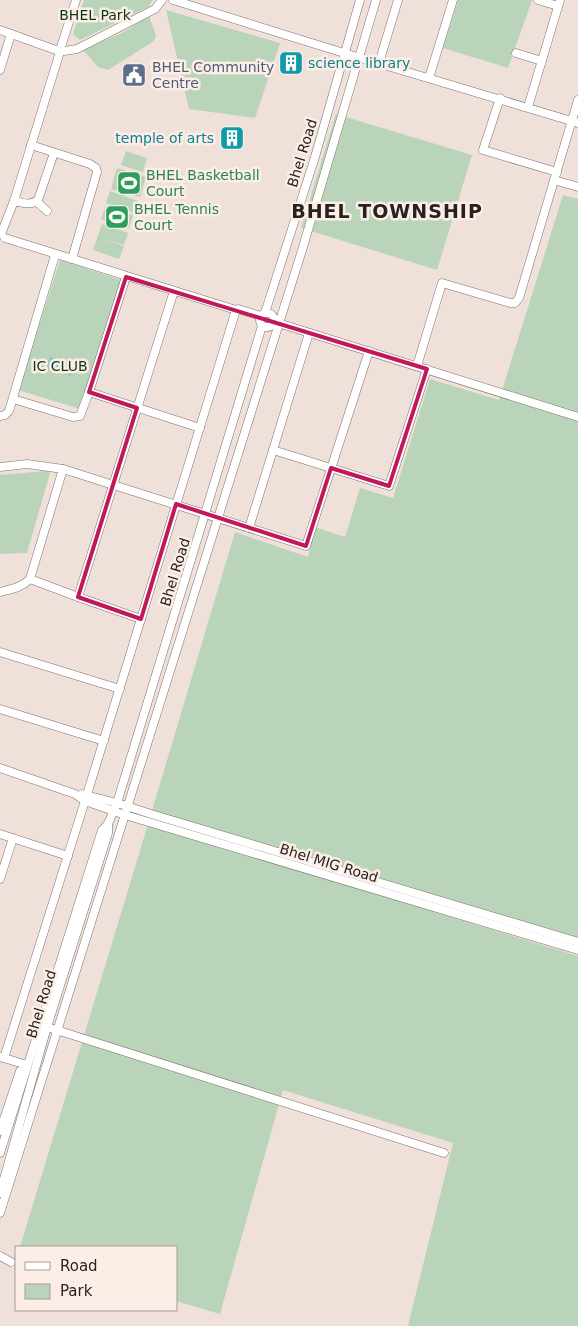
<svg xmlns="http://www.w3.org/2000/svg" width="578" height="1326" font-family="'DejaVu Sans',sans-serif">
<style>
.green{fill:#b9d4b9}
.water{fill:#92c5cf}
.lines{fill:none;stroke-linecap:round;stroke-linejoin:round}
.minor-casing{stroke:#7c7069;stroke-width:9}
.minor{stroke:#fff;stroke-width:8}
.marked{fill:none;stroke:#c2185b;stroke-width:4;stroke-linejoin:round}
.labels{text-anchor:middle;stroke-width:5;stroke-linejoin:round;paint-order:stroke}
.park-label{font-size:14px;fill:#0a3910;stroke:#fceee7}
.culture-label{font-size:14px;fill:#0d838f;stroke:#fceee7;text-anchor:start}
.service-label{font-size:14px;fill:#4e5e75;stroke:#fceee7;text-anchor:start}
.street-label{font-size:14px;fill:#272220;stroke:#fceee7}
.leisure-label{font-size:14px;fill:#27864d;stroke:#fceee7;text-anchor:start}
.district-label{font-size:19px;font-weight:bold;letter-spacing:1px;fill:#272220;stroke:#fceee7}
</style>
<rect width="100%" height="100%" fill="#efe1da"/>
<g class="green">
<path d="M84,0H153L148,7L80,40L73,34Z"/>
<path d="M458,0H532L508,68L443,48Z"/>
<path d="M166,10L280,43L255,118L189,109Z"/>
<path d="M149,16L156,35L154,41L108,70L98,67L83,50L122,33Z"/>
<path d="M336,114L472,155L437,270L301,228Z"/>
<path d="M126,151L147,158L143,172L121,165Z"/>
<path d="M117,168L146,177L140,197L111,189Z"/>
<path d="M110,191L138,201L134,213L106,203Z"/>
<path d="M563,195L578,199V939L151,814L235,532L308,557L315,527L345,537L360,488L393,498L430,379L499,400Z"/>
<path d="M106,206L133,215L129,228L101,219Z"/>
<path d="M102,224L128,233L124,245L103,239L124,246L119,259L93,250Z"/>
<path d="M60,260L121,280L80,409L18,390Z"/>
<path d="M47,471L50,473L27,553L0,554V475Z"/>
<path d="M148,824L578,956V1326H408L453,1143L283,1090L220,1314L176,1301V1247H20Z"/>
</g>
<path class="water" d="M50,357L74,364L71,376L46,368Z"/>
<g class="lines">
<defs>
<g id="minor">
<path d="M173,0L344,53L578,123"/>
<path d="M538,0L558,6"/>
<path d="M0,30L56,50"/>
<path d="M61,47L76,0"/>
<path d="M64,51L77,49L155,9L162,0"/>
<path d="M516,53L542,61"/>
<path d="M379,63L398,0"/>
<path d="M0,70L11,34"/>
<path d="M429,78L453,0"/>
<path d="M500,98L483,150L557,172"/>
<path d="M528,107L560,0"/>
<path d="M31,145L90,164L96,168L97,172L72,259"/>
<path d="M554,180L578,187"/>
<path d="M14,201C22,203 31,206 38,200L54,153"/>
<path d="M36,201L47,211"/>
<path d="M1,234L14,201L59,55"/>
<path d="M5,238L236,310L238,309L261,316"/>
<circle cx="267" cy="320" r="7"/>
<path d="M265,313L315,157L360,0"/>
<path d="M275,322L578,417"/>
<path d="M417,366L442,283L510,303H515L519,298L578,100"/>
<path d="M89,392L200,428"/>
<path d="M13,399L73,417L80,416L89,392L126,277"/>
<path d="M0,416L5,415L9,411L55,255"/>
<path d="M273,450L389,486L427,369"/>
<path d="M0,467L27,464L63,469L306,546L369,351"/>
<path d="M249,528L309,333"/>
<path d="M30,579L78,597"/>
<path d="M0,592C11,589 21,588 30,579L63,469"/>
<path d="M141,619L78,597L174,291"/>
<path d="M0,652L120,689"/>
<path d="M0,709L104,741"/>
<path d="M0,768L75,794L85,801L125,815L578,950"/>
<path d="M82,794L117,803L151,814L578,942"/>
<path d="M0,834L68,856"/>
<path d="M0,879L13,838"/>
<path d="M47,1027L444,1153"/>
<path d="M1,1057L27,1065"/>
<path d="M4,1058L85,801L236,310"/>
<path d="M0,1131L20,1071"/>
<path d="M0,1153L102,830L108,824L117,803L262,326"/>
<path d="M0,1193L47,1027L108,833V824"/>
<path d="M0,1213L303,247L376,0"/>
<path d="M0,1256L11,1262"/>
</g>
</defs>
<use href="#minor" class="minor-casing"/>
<use href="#minor" class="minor"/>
</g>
<path class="marked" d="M126,277L427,369L389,486L331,468L306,546L176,504L141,619L78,597L137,408L89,392Z"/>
<defs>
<symbol id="building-square" viewBox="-11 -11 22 22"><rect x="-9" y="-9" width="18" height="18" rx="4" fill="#0f9aa8" stroke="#fceee7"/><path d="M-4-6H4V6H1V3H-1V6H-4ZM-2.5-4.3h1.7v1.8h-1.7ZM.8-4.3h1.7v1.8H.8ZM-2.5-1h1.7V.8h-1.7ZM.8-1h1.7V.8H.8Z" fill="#fff"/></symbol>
<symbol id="civic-square" viewBox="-11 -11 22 22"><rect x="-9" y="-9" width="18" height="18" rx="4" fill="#5c6f8a" stroke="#fceee7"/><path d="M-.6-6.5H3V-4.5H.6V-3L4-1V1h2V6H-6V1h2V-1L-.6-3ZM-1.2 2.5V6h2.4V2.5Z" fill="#fff"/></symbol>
<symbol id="stadium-square" viewBox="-11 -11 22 22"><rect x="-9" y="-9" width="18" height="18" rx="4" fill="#2e9e5b" stroke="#fceee7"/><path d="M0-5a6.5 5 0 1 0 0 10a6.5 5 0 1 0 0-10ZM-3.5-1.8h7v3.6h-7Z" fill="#fff"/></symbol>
</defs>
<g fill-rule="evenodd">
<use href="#building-square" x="277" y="49" width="28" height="28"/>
<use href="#civic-square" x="120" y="61" width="28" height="28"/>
<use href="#building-square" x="218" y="124" width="28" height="28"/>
<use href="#stadium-square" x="115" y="169" width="28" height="28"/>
<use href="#stadium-square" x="103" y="203" width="28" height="28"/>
</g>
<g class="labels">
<g class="park-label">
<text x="95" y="20">BHEL Park</text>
<text x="60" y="371">IC CLUB</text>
</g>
<g class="culture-label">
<text x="308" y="68">science library</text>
<text x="214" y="143" text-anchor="end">temple of arts</text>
</g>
<g class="service-label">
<text x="152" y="72">BHEL Community<tspan x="152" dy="16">Centre</tspan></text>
</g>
<g class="street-label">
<text transform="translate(302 153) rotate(-73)" y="5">Bhel Road</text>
<text transform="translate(175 572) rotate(-73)" y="5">Bhel Road</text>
<text transform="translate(329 863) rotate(17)" y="5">Bhel MIG Road</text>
<text transform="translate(41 1004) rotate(-73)" y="5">Bhel Road</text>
</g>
<g class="leisure-label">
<text x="146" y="180">BHEL Basketball<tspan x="146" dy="16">Court</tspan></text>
<text x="134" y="214">BHEL Tennis<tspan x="134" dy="16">Court</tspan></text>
</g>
<g class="district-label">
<text x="387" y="218">BHEL TOWNSHIP</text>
</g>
</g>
<rect x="15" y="1246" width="162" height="65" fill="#fceee7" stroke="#a79c97"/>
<rect x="25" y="1262" width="25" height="8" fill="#ffffff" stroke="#a79c97"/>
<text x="60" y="1271" font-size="15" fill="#272220">Road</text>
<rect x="25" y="1284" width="25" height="15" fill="#b9d4b9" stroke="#a79c97"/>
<text x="60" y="1296" font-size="15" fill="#272220">Park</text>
</svg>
